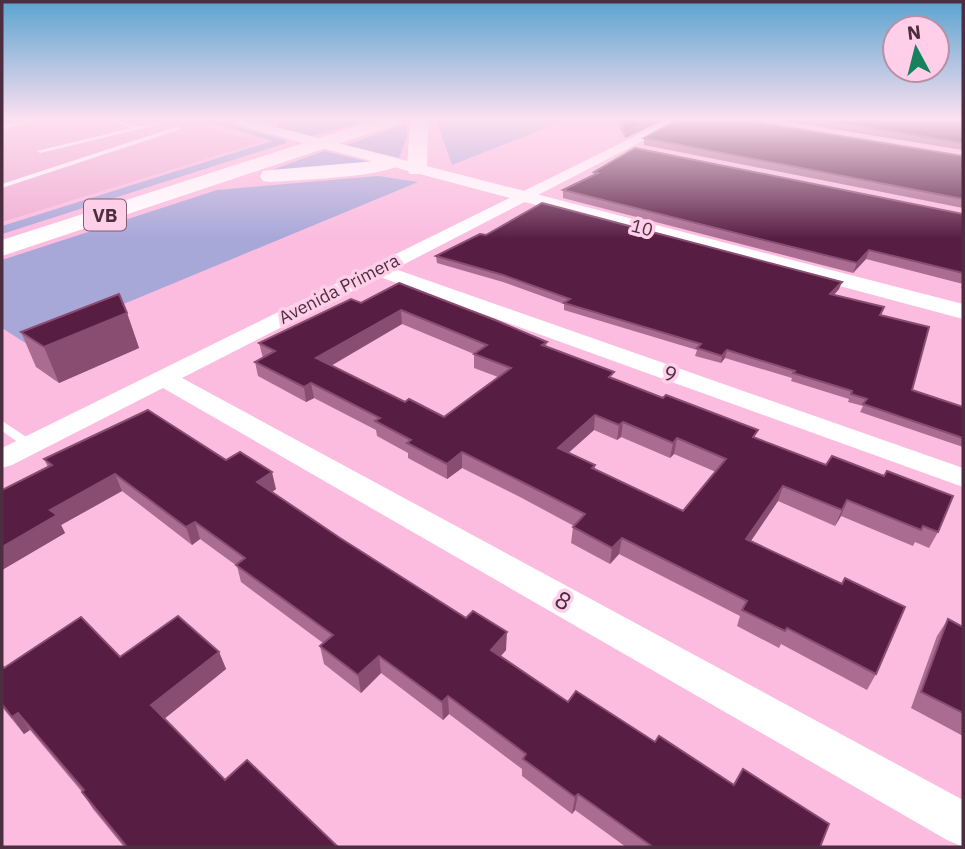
<svg xmlns="http://www.w3.org/2000/svg" width="965" height="849" font-family="'IBM Plex Sans',sans-serif">
<style>
.built{fill:#efadd2}
.green{fill:#a7a7d8}
.lines{fill:none;stroke-linecap:round;stroke-linejoin:round}
.service{fill:#fff;fill-rule:evenodd}
.minor{fill:#fff;fill-rule:evenodd}
.tertiary{fill:#fff;fill-rule:evenodd}
.primary{fill:#fff;fill-rule:evenodd}
.wall{fill:#aa6c91;fill-rule:evenodd}
.shaded-wall{fill:#894d72}
.building{fill:#581d43;stroke:#894d72;stroke-width:2;fill-rule:evenodd}
.labels{text-anchor:middle;stroke-width:7;stroke-linejoin:round;paint-order:stroke}
.far-street-label{font-size:18px;fill:#4d2e40;stroke:#ffcfe9}
.shield{fill:#ffcfe9;stroke:#825e73;stroke-width:2}
.shield-label{font-size:19px;font-weight:bold;fill:#4d2e40}
.street-label{font-size:21px;fill:#4d2e40;stroke:#ffcfe9}
.near-street-label{font-size:24px;fill:#4d2e40;stroke:#ffcfe9}
</style>
<rect width="100%" height="100%" fill="#fbbcdf"/>
<path class="built" d="M2,120H176L261,142L2,222Z"/>
<g class="green">
<path d="M201,120H213L284,140L286,143L2,234V226L272,141Z"/>
<path d="M282,120H370L311,136L277,127Z"/>
<path d="M436,120H566L452,165Z"/>
<path d="M406,124L407,137L399,158L346,145Z"/>
<path d="M324,151L373,163L367,166L258,175Z"/>
<path d="M378,176L418,182L27,344L2,328V260L217,190Z"/>
</g>
<g class="lines">
<g class="service">
<path d="M28,120H37L2,129V125Z"/>
<path d="M109,120C119,119 127,125 137,126C150,127 164,119 177,120L40,153L37,151L132,128Z"/>
<path d="M179,126L181,129L2,188V184Z"/>
<path d="M2,421L34,442L36,445L34,448H26L2,431Z"/>
</g>
<g class="minor">
<path d="M226,120H245L262,126L256,130Z"/>
<path d="M668,120H683L395,269L963,468V487L380,277L182,378L963,800V847L947,840L163,388L12,465L2,468V448Z"/>
</g>
<path class="tertiary" d="M256,122L963,304V319L251,129L249,126Z"/>
<g class="primary">
<path d="M375,120H401L398,124L2,256V240Z"/>
<path d="M410,120H428L427,170L424,174H410L407,170Z"/>
<path d="M391,157L398,159L401,163C391,177 293,180 271,182L263,181L260,176L263,171L271,170L376,161Z"/>
</g>
</g>
<g class="wall">
<path d="M616,120H663L625,138Z"/>
<path d="M776,120H963V150Z"/>
<path d="M644,138L963,156V208L644,145Z"/>
<path d="M594,172L963,214V289L961,288L963,284L866,259L853,273L563,198V190L594,175Z"/>
<path d="M486,235L839,289L834,295L881,315L912,390L963,407V447L860,412L863,406L848,402L849,399L791,381L792,378L725,358L721,363L695,356L697,350L564,310V304L503,282L437,263L436,256Z"/>
<path d="M399,283L547,342L546,346L614,379L756,438L938,532L929,548L915,542L913,546L841,516L835,526L778,501L751,541L876,674L867,690L781,644L779,648L737,626L740,616L619,554L610,564L571,543L573,527L574,526L520,497L462,468L447,479L408,458V453L377,436L376,430L314,398L306,402L258,376L255,362L263,358L259,343L361,303ZM402,324L474,354V368L498,377L444,417L405,402L331,366ZM594,430L617,440L621,437L670,458L674,454L716,472L683,511L595,470V465L568,453Z"/>
<path d="M127,313L139,348L59,383L36,367L21,332Z"/>
<path d="M44,459L226,460L276,489L272,492L506,650L501,656L568,702L820,847H626L575,810L572,814L522,776V769L449,714L443,720L381,673L361,693L324,664L320,646L323,643L241,582L237,566L200,539L192,545L122,491L61,525L65,533L2,570L48,467Z"/>
<path d="M948,619L963,627V736L911,708L937,636Z"/>
<path d="M219,652L226,669L164,719L225,780L338,847H124L93,809L82,792L30,730L24,734L2,707V666L4,668L120,657Z"/>
</g>
<g class="shaded-wall">
<path d="M650,120H663L625,138L626,131Z"/>
<path d="M869,250L866,259L853,273L857,263Z"/>
<path d="M842,282L839,289L828,301L830,294Z"/>
<path d="M401,310L402,324L318,373L316,358Z"/>
<path d="M127,313L139,348L59,383L44,347Z"/>
<path d="M727,350L725,358L721,363L722,356Z"/>
<path d="M311,383L314,398L306,402L304,387Z"/>
<path d="M595,415L594,430L557,463L558,448Z"/>
<path d="M623,422L621,437L617,440L619,425Z"/>
<path d="M677,438L674,454L670,458L673,443Z"/>
<path d="M462,452V468L447,479V464Z"/>
<path d="M272,472L276,489L262,499L257,482Z"/>
<path d="M115,474L122,491L61,525L65,533L2,570V547L50,510Z"/>
<path d="M783,486L778,501L741,555L746,539Z"/>
<path d="M847,500L841,516L835,526L842,510Z"/>
<path d="M195,522L200,539L192,545L186,527Z"/>
<path d="M622,538L619,554L610,564L612,548Z"/>
<path d="M507,632L506,650L491,667V650Z"/>
<path d="M219,652L226,669L159,723L151,705Z"/>
<path d="M379,656L381,673L361,693L358,675Z"/>
<path d="M448,696L449,714L443,720L442,702Z"/>
<path d="M18,713L30,730L24,734L12,717Z"/>
<path d="M578,794L575,810L572,814L575,797Z"/>
</g>
<g class="building">
<path d="M620,120H650L626,131Z"/>
<path d="M677,120H744L963,156V199L644,138Z"/>
<path d="M820,120H963V143Z"/>
<path d="M635,148L963,214V273L869,250L857,263L563,190L598,173L594,172Z"/>
<path d="M542,203L842,282L830,294L884,307L880,315L929,327L912,390L963,407V438L863,404L867,399L851,394L852,391L793,373L795,371L727,350L722,356L697,348L701,344L564,303L570,299L503,275L436,256L480,234L486,235Z"/>
<path d="M399,283L495,320L547,342L542,345L614,372L609,377L663,398L666,395L758,430L753,437L826,465L832,456L884,476L887,471L953,496L938,532L923,526L921,530L847,500L842,510L783,486L746,539L842,584L845,578L905,607L876,674L787,628L785,631L742,610L747,601L622,538L612,548L573,527L585,514L520,481L462,452L447,464L407,443L411,440L375,421L380,418L311,383L304,387L255,362L275,351L259,343L351,299L361,303ZM401,310L487,345L474,354L511,368L444,417L409,399L405,402L316,358ZM595,415L619,425L623,422L673,443L677,438L726,459L683,511L592,468L595,465L558,448Z"/>
<path d="M119,294L127,313L44,347L21,332Z"/>
<path d="M148,410L226,460L240,452L272,472L257,482L340,538L466,618L473,611L507,632L491,650L568,702L576,691L655,742L659,736L734,785L743,769L829,824L820,847H653L578,794L575,797L523,759L526,754L448,696L442,702L379,656L358,675L320,646L333,635L236,565L245,558L195,522L186,527L115,474L50,510L57,515L2,547V490L52,465L44,459Z"/>
<path d="M178,616L219,652L151,705L225,780L247,760L338,847H127L82,792L84,790L18,713L12,717L2,704V666L4,668L81,617L120,657Z"/>
<path d="M948,619L963,627V713L921,692Z"/>
</g>
<linearGradient id="sky" x2="0" y2="1"><stop stop-color="#5aa3cf"/><stop offset="0.5" stop-color="#fde1f1"/><stop offset="1" stop-color="#fde1f1" stop-opacity="0"/></linearGradient>
<rect width="965" height="239" fill="url(#sky)"/>
<g class="labels">
<g class="far-street-label">
<text transform="translate(642 228) rotate(15)" y="6">10</text>
<text transform="translate(339 289) rotate(-27)" y="6">Avenida Primera</text>
</g>
<rect class="shield" x="84" y="199.5" width="42" height="31" rx="5"/>
<g class="shield-label">
<text x="105" y="222">VB</text>
</g>
<g class="street-label">
<text transform="translate(670 374) rotate(20)" y="7">9</text>
</g>
<g class="near-street-label">
<text transform="translate(563 601) rotate(29)" y="8">8</text>
</g>
</g>
<rect width="965" height="849" fill="none" stroke="#4d2e40" stroke-width="7"/>
<g transform="translate(916 49) rotate(353)"><circle r="33" fill="#ffcfe9" stroke="#b88fa5" stroke-width="2"/>
<path d="M0-5L12 26L0 18L-12 26Z" fill="#15815d"/>
<text y="-10" font-size="19" font-weight="bold" text-anchor="middle" fill="#4d2e40">N</text>
</g>
</svg>
